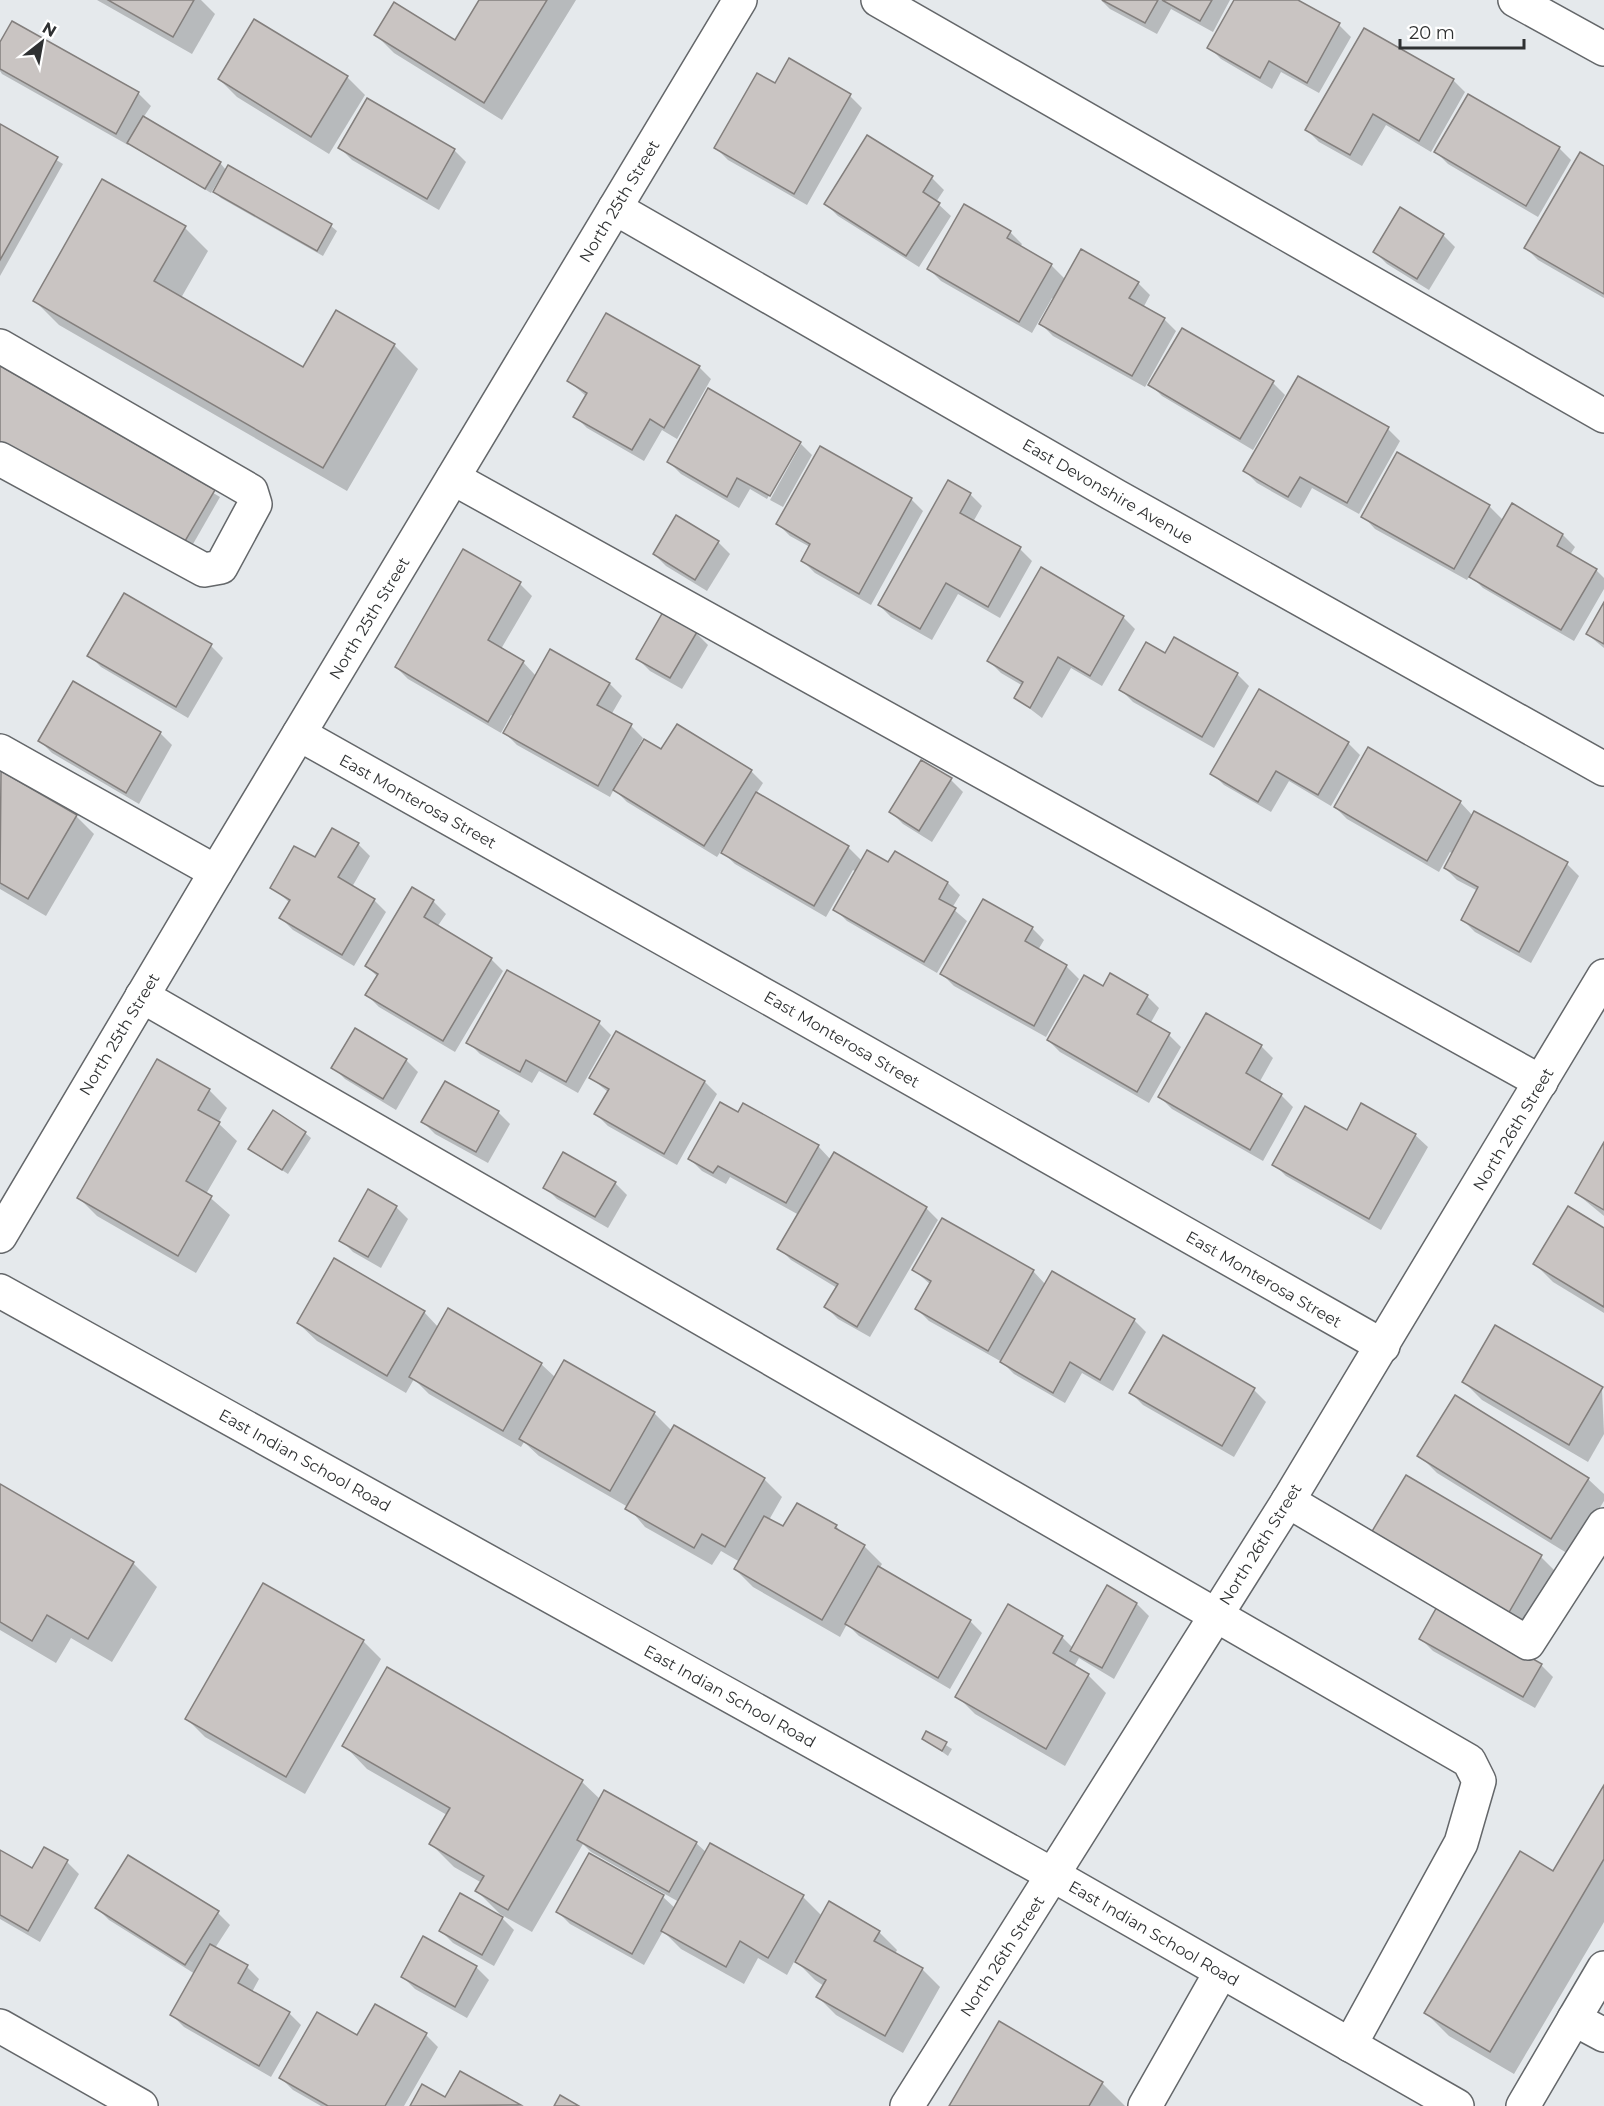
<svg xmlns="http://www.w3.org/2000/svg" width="1604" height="2106" font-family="Montserrat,sans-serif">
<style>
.shadow{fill:#0003}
.building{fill:#c9c4c2;stroke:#837f7d;stroke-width:1.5}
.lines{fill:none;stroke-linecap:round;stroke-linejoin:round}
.minor-casing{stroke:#64676a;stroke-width:36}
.major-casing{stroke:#64676a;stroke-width:36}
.minor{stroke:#fff;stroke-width:33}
.major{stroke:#fff;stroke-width:33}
.labels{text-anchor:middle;stroke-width:6;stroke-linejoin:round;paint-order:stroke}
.street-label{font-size:16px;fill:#2f3132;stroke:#fff}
</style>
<rect width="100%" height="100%" fill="#e5e9ec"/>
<g class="shadow">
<path d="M97,0H201L215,14L192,54Z"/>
<path d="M481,0H576L502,120L394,53L376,35L455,42Z"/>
<path d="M1101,0H1230L1213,32L1171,9L1157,34L1110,9Z"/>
<path d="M1235,0H1295L1339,25L1351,37L1319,93L1281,72L1272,89L1221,59L1209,47Z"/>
<path d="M13,23L139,94L151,106L143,118L220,163L227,171L229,167L331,226L337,231L323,256L221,198L215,192L221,182L219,180L211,193L129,143L128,145L2,74L0,71V45Z"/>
<path d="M789,61L850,96L862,108L807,205L728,160L716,148L775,85Z"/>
<path d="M347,77L365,95L329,154L237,97L219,79Z"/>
<path d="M1453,80L1465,92L1431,152L1386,125L1362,166L1319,142L1307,130Z"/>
<path d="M0,126L63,164L0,276Z"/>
<path d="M340,148L454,150L466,162L439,210L352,160Z"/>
<path d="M1559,148L1571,160L1538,217L1448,164L1436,152Z"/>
<path d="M1604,168V298L1538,260L1526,248Z"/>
<path d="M932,178L944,190L936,202L951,216L919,267L838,216L826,204Z"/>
<path d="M185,228L208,251L181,298L304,369L337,312L394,345L418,369L347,491L59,325L35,301Z"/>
<path d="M1010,232L1022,244L1020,247L1052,266L1065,279L1138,283L1150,295L1143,308L1164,319L1176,331L1145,387L1053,336L1041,324L1054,299L1052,298L1032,333L941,281L929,269Z"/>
<path d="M1443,235L1455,247L1429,290L1387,264L1375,252Z"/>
<path d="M1182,330L1273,383L1285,395L1253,450L1162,396L1150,384Z"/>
<path d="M0,367L220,497L185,558Z"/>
<path d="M699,367L711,379L677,439L662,430L644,461L587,428L575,416L587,397L569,381Z"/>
<path d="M1298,378L1388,429L1400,441L1359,514L1312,488L1301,508L1257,483L1245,471Z"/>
<path d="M800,443L812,455L783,507L770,500L801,444H798L767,499L750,489L739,508L681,474L669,462Z"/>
<path d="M1398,454L1489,506L1503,520L1563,535L1575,547L1570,555L1596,570L1604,578V589L1574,641L1483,588L1470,575L1467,580L1375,529L1363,516Z"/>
<path d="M970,494L982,506L973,522L1020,549L1032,561L1000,618L958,594L932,640L891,617L879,605Z"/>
<path d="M911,499L923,511L871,605L815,573L803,561L810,547L790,536L778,524Z"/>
<path d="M718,542L730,554L707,591L666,566L654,554Z"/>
<path d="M464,551L520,584L532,596L501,649L523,662L536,676L551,651L610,684L622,696L611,715L631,726L643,738L632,758L662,751L751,771L763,783L756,794L848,847L862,861L889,864L895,853L948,883L960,895L952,908L967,921L937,973L847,921L835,909L856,872L853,870L826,917L735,864L721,851L717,857L627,802L614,789L610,797L517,745L505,733L514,717L511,715L501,733L408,679L396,667Z"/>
<path d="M124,595L211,646L223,658L188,718L101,667L89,655Z"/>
<path d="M1604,605V648L1587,634Z"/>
<path d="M1123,617L1135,629L1102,686L1071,668L1042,718L1016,698L1023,686L1001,673L989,661Z"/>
<path d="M696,633L708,645L682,689L650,671L638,659Z"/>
<path d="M1165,655L1237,674L1249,686L1214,748L1133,702L1121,690Z"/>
<path d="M74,683L160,733L172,745L139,804L52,753L40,741Z"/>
<path d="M1348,743L1360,755L1331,806L1289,781L1271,812L1224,785L1212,773Z"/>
<path d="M1368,749L1460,802L1473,816L1475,813L1567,864L1579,876L1531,963L1475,932L1463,920L1478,891L1457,880L1445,868L1453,854L1450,852L1439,872L1347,819L1335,807Z"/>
<path d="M922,762L951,780L963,792L932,842L903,824L891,812Z"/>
<path d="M2,773L76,816L94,834L46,916L0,889Z"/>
<path d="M358,844L370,856L352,887L374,900L386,912L354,966L293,930L281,918L290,903L272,887L315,859Z"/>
<path d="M413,889L434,902L446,914L437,927L491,959L503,971L455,1052L379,1007L367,995L378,977L366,966Z"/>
<path d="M1032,928L1044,940L1038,950L1067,967L1079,979L1046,1037L954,986L942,974Z"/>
<path d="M1104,988L1147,996L1159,1008L1150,1024L1169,1035L1181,1047L1149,1103L1060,1052L1048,1040Z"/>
<path d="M1206,1015L1261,1046L1273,1058L1259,1083L1281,1095L1293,1107L1263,1161L1172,1109L1160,1097Z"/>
<path d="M599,1023L611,1035L578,1093L539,1071L532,1083L480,1054L468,1042Z"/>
<path d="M356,1030L406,1060L418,1072L396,1110L345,1079L333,1067Z"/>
<path d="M617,1033L705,1082L717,1094L677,1165L608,1126L596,1114L608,1092L591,1078Z"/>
<path d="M209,1090L227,1108L218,1123L237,1141L206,1194L230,1215L196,1273L97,1216L79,1198Z"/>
<path d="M1362,1105L1415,1135L1428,1147L1381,1230L1286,1176L1274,1164L1347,1132Z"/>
<path d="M498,1112L510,1124L488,1163L435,1134L423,1122Z"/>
<path d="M739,1114L818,1146L831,1160L926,1208L938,1220L870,1337L838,1319L826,1307L837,1288L791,1260L779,1248L799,1215L730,1177L726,1184L702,1171L690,1159Z"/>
<path d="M305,1133L311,1138L288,1174L250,1149Z"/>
<path d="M1604,1145V1216L1576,1193Z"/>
<path d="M615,1183L627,1195L608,1228L557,1199L545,1187Z"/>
<path d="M396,1207L408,1219L381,1268L353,1252L341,1240Z"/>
<path d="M1604,1229V1313L1553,1282L1535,1264Z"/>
<path d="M914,1270L1033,1271L1046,1285L1134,1320L1146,1332L1113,1391L1082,1373L1065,1403L1014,1374L1002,1362L929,1321L917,1309L931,1285Z"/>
<path d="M424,1312L439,1328L541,1364L556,1378L654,1413L672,1431L764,1479L782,1497L769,1520L783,1528L836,1526L845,1536L864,1546L882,1564L879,1569L970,1621L982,1633L950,1689L859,1636L847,1624L840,1637L753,1587L735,1569L740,1562L721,1551L712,1565L645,1527L628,1507L539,1456L524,1442L521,1447L429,1394L414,1379L406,1393L317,1341L298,1323Z"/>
<path d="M1464,1382L1602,1388L1604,1434L1588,1462L1482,1400Z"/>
<path d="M1254,1390L1266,1402L1234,1457L1143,1405L1131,1393Z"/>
<path d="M1419,1455L1588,1479L1604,1494V1501L1570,1555L1437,1473Z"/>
<path d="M0,1485L133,1563L157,1587L112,1662L71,1638L56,1663L0,1630Z"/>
<path d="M1391,1551L1541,1557L1559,1575L1526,1631Z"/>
<path d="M1107,1587L1137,1604L1149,1616L1114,1679L1079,1658L1074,1667L1088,1675L1106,1693L1065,1766L975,1714L957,1696L1008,1606L1062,1637L1073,1648Z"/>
<path d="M1421,1639L1541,1665L1553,1677L1535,1708L1433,1651Z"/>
<path d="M363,1641L381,1659L305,1794L205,1737L187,1719Z"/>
<path d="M387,1669L582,1782L601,1800L696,1843L707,1853L803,1897L822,1916L879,1932L897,1950L895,1954L922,1969L940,1987L903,2053L836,2015L818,1997L824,1986L815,1980L795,1960L787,1975L758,1958L744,1984L681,1949L663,1931L644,1965L570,1924L558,1912L590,1855L663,1897L676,1909L679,1902L591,1852L583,1844L532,1932L500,1914L477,1891L482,1883L454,1867L431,1844L447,1815L367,1769L344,1745Z"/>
<path d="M927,1733L952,1749L948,1756L924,1739Z"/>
<path d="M1604,1788V1922L1514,2074L1449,2036L1426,2013L1554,1873Z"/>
<path d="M0,1851L32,1870L67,1862L79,1874L40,1942L0,1919Z"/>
<path d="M97,1908L218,1913L230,1925L215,1948L247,1967L259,1979L252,1992L289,2013L301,2025L271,2077L184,2027L172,2015L195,1974L109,1920Z"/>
<path d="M502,1918L514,1930L494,1966L453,1943L441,1931Z"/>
<path d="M424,1938L477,1968L489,1980L467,2018L415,1989L403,1977Z"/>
<path d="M375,2006L426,2035L438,2047L404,2106H321L293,2090L281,2078L357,2037Z"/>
<path d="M460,2073L519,2106H412L423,2086L446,2099Z"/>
<path d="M1102,2083L1125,2106H951Z"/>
</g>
<g class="building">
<path d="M108,0H194L173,37Z"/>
<path d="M479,0H547L484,103L374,35L394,2L455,40Z"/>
<path d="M1102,0H1158L1145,23Z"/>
<path d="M1162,0H1212L1200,21Z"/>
<path d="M1234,0H1298L1340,23L1307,83L1269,61L1260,78L1207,48Z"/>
<path d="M254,19L348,76L311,137L218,79Z"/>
<path d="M12,21L139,92L116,134L0,69V42Z"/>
<path d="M1364,28L1454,79L1419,141L1373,114L1350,155L1305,130Z"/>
<path d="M789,58L851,94L794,194L714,148L757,73L775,83Z"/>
<path d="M1468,94L1560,147L1526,206L1434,152Z"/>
<path d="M367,98L455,149L427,199L338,148Z"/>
<path d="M143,116L221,162L205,189L127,143Z"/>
<path d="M0,124L58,157L0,260Z"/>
<path d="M867,135L933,176L923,192L940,203L906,256L824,204Z"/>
<path d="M1580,152L1604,166V294L1524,248Z"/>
<path d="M228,165L332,224L317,251L213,192Z"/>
<path d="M102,179L186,226L154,281L303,367L336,310L395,344L323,468L33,301Z"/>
<path d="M964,204L1011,231L1007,238L1052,264L1019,322L927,269Z"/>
<path d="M1400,207L1444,234L1417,279L1373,252Z"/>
<path d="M1081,249L1139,282L1129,298L1165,318L1132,376L1039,324Z"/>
<path d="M606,313L700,366L664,428L650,419L632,450L573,417L587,393L567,381Z"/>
<path d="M1182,328L1274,381L1240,439L1148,385Z"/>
<path d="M0,366L215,490L178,553L0,450Z"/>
<path d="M1298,376L1389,427L1347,503L1300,477L1288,497L1243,471Z"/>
<path d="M708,388L801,442L770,496L737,478L727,497L667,462Z"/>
<path d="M820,446L912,498L859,594L801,561L810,544L776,524Z"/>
<path d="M1397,452L1490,505L1454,569L1361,517Z"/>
<path d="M948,480L971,493L960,513L1021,547L988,607L946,583L920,629L878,605Z"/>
<path d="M1512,503L1563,534L1557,546L1597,569L1561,630L1469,577Z"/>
<path d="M676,515L719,541L695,580L653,554Z"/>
<path d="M463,549L521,582L488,640L524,661L488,722L395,667Z"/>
<path d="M1041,567L1124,616L1090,676L1058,657L1030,708L1014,698L1023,682L987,661Z"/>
<path d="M124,593L212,644L176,707L87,656Z"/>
<path d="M1604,602V644L1586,634Z"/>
<path d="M663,612L697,632L670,678L636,659Z"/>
<path d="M1174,637L1238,673L1202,737L1119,690L1146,642L1165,653Z"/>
<path d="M550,649L610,683L597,705L632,724L598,786L503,733Z"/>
<path d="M73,681L161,732L126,793L38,741Z"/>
<path d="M1259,689L1349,742L1318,795L1276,771L1258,802L1210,774Z"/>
<path d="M677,724L752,770L704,846L613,790L644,739L661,749Z"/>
<path d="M1368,747L1461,801L1427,861L1334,807Z"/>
<path d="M921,760L952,778L919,831L889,812Z"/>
<path d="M1,771L77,815L28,899L0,883Z"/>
<path d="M756,792L849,846L814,906L721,853Z"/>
<path d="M1474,811L1568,862L1519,952L1461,920L1478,887L1444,868Z"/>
<path d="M332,828L359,843L338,877L375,899L342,955L279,918L290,900L270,888L294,846L315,857Z"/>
<path d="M867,850L888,862L895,851L948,882L939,899L956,908L924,962L833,910Z"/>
<path d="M412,887L434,900L424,917L492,958L443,1041L365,995L378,974L365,966Z"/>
<path d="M983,899L1033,927L1025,941L1067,965L1034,1026L940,974Z"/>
<path d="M507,970L600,1021L566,1082L526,1060L520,1072L466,1043Z"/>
<path d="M1110,973L1148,995L1137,1014L1170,1033L1137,1092L1047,1040L1084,975L1103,986Z"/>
<path d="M1206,1013L1262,1045L1246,1073L1282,1094L1250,1150L1158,1097Z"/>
<path d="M355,1028L407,1059L383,1099L331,1068Z"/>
<path d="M616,1031L705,1081L664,1154L594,1114L609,1089L589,1078Z"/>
<path d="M157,1059L210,1089L198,1110L220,1122L186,1181L212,1196L178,1256L77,1198Z"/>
<path d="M445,1081L499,1111L476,1152L421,1122Z"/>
<path d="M720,1102L738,1112L743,1103L819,1145L786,1203L718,1166L713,1173L688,1159Z"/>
<path d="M1361,1103L1416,1134L1369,1219L1272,1165L1305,1106L1347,1130Z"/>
<path d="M273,1110L306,1132L282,1170L248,1149Z"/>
<path d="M1604,1142V1210L1575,1193Z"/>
<path d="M563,1152L616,1182L595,1217L543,1188Z"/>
<path d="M834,1152L927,1207L857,1327L824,1307L838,1284L777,1249Z"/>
<path d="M368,1189L397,1206L368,1257L339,1241Z"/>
<path d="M1568,1206L1604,1228V1307L1533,1264Z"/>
<path d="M942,1218L1034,1270L988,1351L915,1309L931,1281L912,1270Z"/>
<path d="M334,1258L425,1311L387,1376L297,1323Z"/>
<path d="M1052,1271L1135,1319L1100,1380L1070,1362L1053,1393L1000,1362Z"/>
<path d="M448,1308L542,1363L503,1431L409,1377Z"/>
<path d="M1495,1325L1603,1387L1569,1445L1462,1382Z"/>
<path d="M1163,1335L1255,1388L1222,1446L1129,1393Z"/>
<path d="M564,1360L655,1412L610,1491L519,1439Z"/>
<path d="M1455,1395L1589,1478L1551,1539L1417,1456Z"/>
<path d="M674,1425L765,1478L725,1547L702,1534L694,1548L625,1509Z"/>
<path d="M1406,1475L1542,1555L1508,1614L1371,1533Z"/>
<path d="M0,1484L134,1562L88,1639L47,1615L32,1641L0,1622Z"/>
<path d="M797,1503L837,1525L835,1528L865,1545L822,1620L734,1569L764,1516L783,1526Z"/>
<path d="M878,1566L971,1620L938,1678L845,1624Z"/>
<path d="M263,1583L364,1640L286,1777L185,1719Z"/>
<path d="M1107,1585L1137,1603L1102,1668L1070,1651Z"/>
<path d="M1008,1604L1063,1636L1053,1653L1089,1674L1046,1749L955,1697Z"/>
<path d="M1438,1605L1542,1664L1523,1697L1419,1639Z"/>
<path d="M387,1667L583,1780L508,1910L475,1891L484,1876L429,1844L450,1808L342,1746Z"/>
<path d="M926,1731L947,1742L942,1751L922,1739Z"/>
<path d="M1604,1785V1859L1490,2052L1424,2013L1520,1851L1553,1871Z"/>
<path d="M604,1790L697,1842L669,1892L577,1840Z"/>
<path d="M710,1843L804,1895L768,1958L740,1941L726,1967L661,1931Z"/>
<path d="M44,1847L68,1860L28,1931L0,1915V1850L32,1868Z"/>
<path d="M589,1853L664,1895L632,1954L556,1912Z"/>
<path d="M128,1855L219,1911L185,1965L95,1908Z"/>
<path d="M460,1893L503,1917L482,1955L439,1931Z"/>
<path d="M829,1901L880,1931L874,1941L923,1968L885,2036L816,1997L826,1980L795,1962Z"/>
<path d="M423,1936L477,1966L455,2007L401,1977Z"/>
<path d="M210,1944L248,1965L238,1983L290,2012L259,2066L170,2015Z"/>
<path d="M375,2004L427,2033L385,2106H328L279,2078L317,2012L357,2035Z"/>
<path d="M999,2021L1103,2082L1089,2106H949Z"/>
<path d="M460,2071L521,2105L410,2106L422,2084L445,2097Z"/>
<path d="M560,2095L579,2106H554Z"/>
</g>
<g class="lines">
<defs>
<g id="minor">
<path d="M878,0L1604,416"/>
<path d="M1515,0L1604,49"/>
<path d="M615,208L1116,496L1604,769"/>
<path d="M0,346L251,491L255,504L221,567L204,570L0,459"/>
<path d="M453,478L1541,1082"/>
<path d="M299,734L785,1007L1383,1346"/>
<path d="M0,751L216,872"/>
<path d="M142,996L1469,1761L1479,1781L1461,1843L1350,2045"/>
<path d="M0,1236L216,872L740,0"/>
<path d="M1288,1501L1528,1643L1604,1525"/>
<path d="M1574,2019L1604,1968"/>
<path d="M0,2026L141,2106"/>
<path d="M907,2106L1288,1501L1604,976"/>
<path d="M1145,2106L1221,1972"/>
<path d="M1523,2106L1574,2019L1604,2035"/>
</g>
<path id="major" d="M0,1291L1053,1875L1457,2106"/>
</defs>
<use href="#minor" class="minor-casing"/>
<use href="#major" class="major-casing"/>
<use href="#minor" class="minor"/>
<use href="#major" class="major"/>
</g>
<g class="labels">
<g class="street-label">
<text transform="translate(619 201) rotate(-59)" y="6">North 25th Street</text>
<text transform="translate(1108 491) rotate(30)" y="6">East Devonshire Avenue</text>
<text transform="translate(369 618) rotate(-59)" y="6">North 25th Street</text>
<text transform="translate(418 801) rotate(29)" y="6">East Monterosa Street</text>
<text transform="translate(119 1034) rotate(-59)" y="6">North 25th Street</text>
<text transform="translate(842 1039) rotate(30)" y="6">East Monterosa Street</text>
<text transform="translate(1513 1129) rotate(-59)" y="6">North 26th Street</text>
<text transform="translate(1264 1279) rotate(30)" y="6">East Monterosa Street</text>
<text transform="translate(305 1460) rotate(29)" y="6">East Indian School Road</text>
<text transform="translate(1260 1544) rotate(-58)" y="6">North 26th Street</text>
<text transform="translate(730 1696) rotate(29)" y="6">East Indian School Road</text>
<text transform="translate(1154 1933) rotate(30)" y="6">East Indian School Road</text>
<text transform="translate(1002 1956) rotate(-57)" y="6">North 26th Street</text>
</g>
</g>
<g transform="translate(42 42) rotate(31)" stroke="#ffffff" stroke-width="4.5" paint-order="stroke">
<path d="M0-4.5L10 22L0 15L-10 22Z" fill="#2f3132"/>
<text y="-9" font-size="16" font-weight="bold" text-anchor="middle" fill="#2f3132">N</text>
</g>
<path d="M1400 39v9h124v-9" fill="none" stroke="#2f3132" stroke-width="3"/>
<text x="1409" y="39" font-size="18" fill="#2f3132" stroke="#ffffff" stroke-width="4.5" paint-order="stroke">20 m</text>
</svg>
